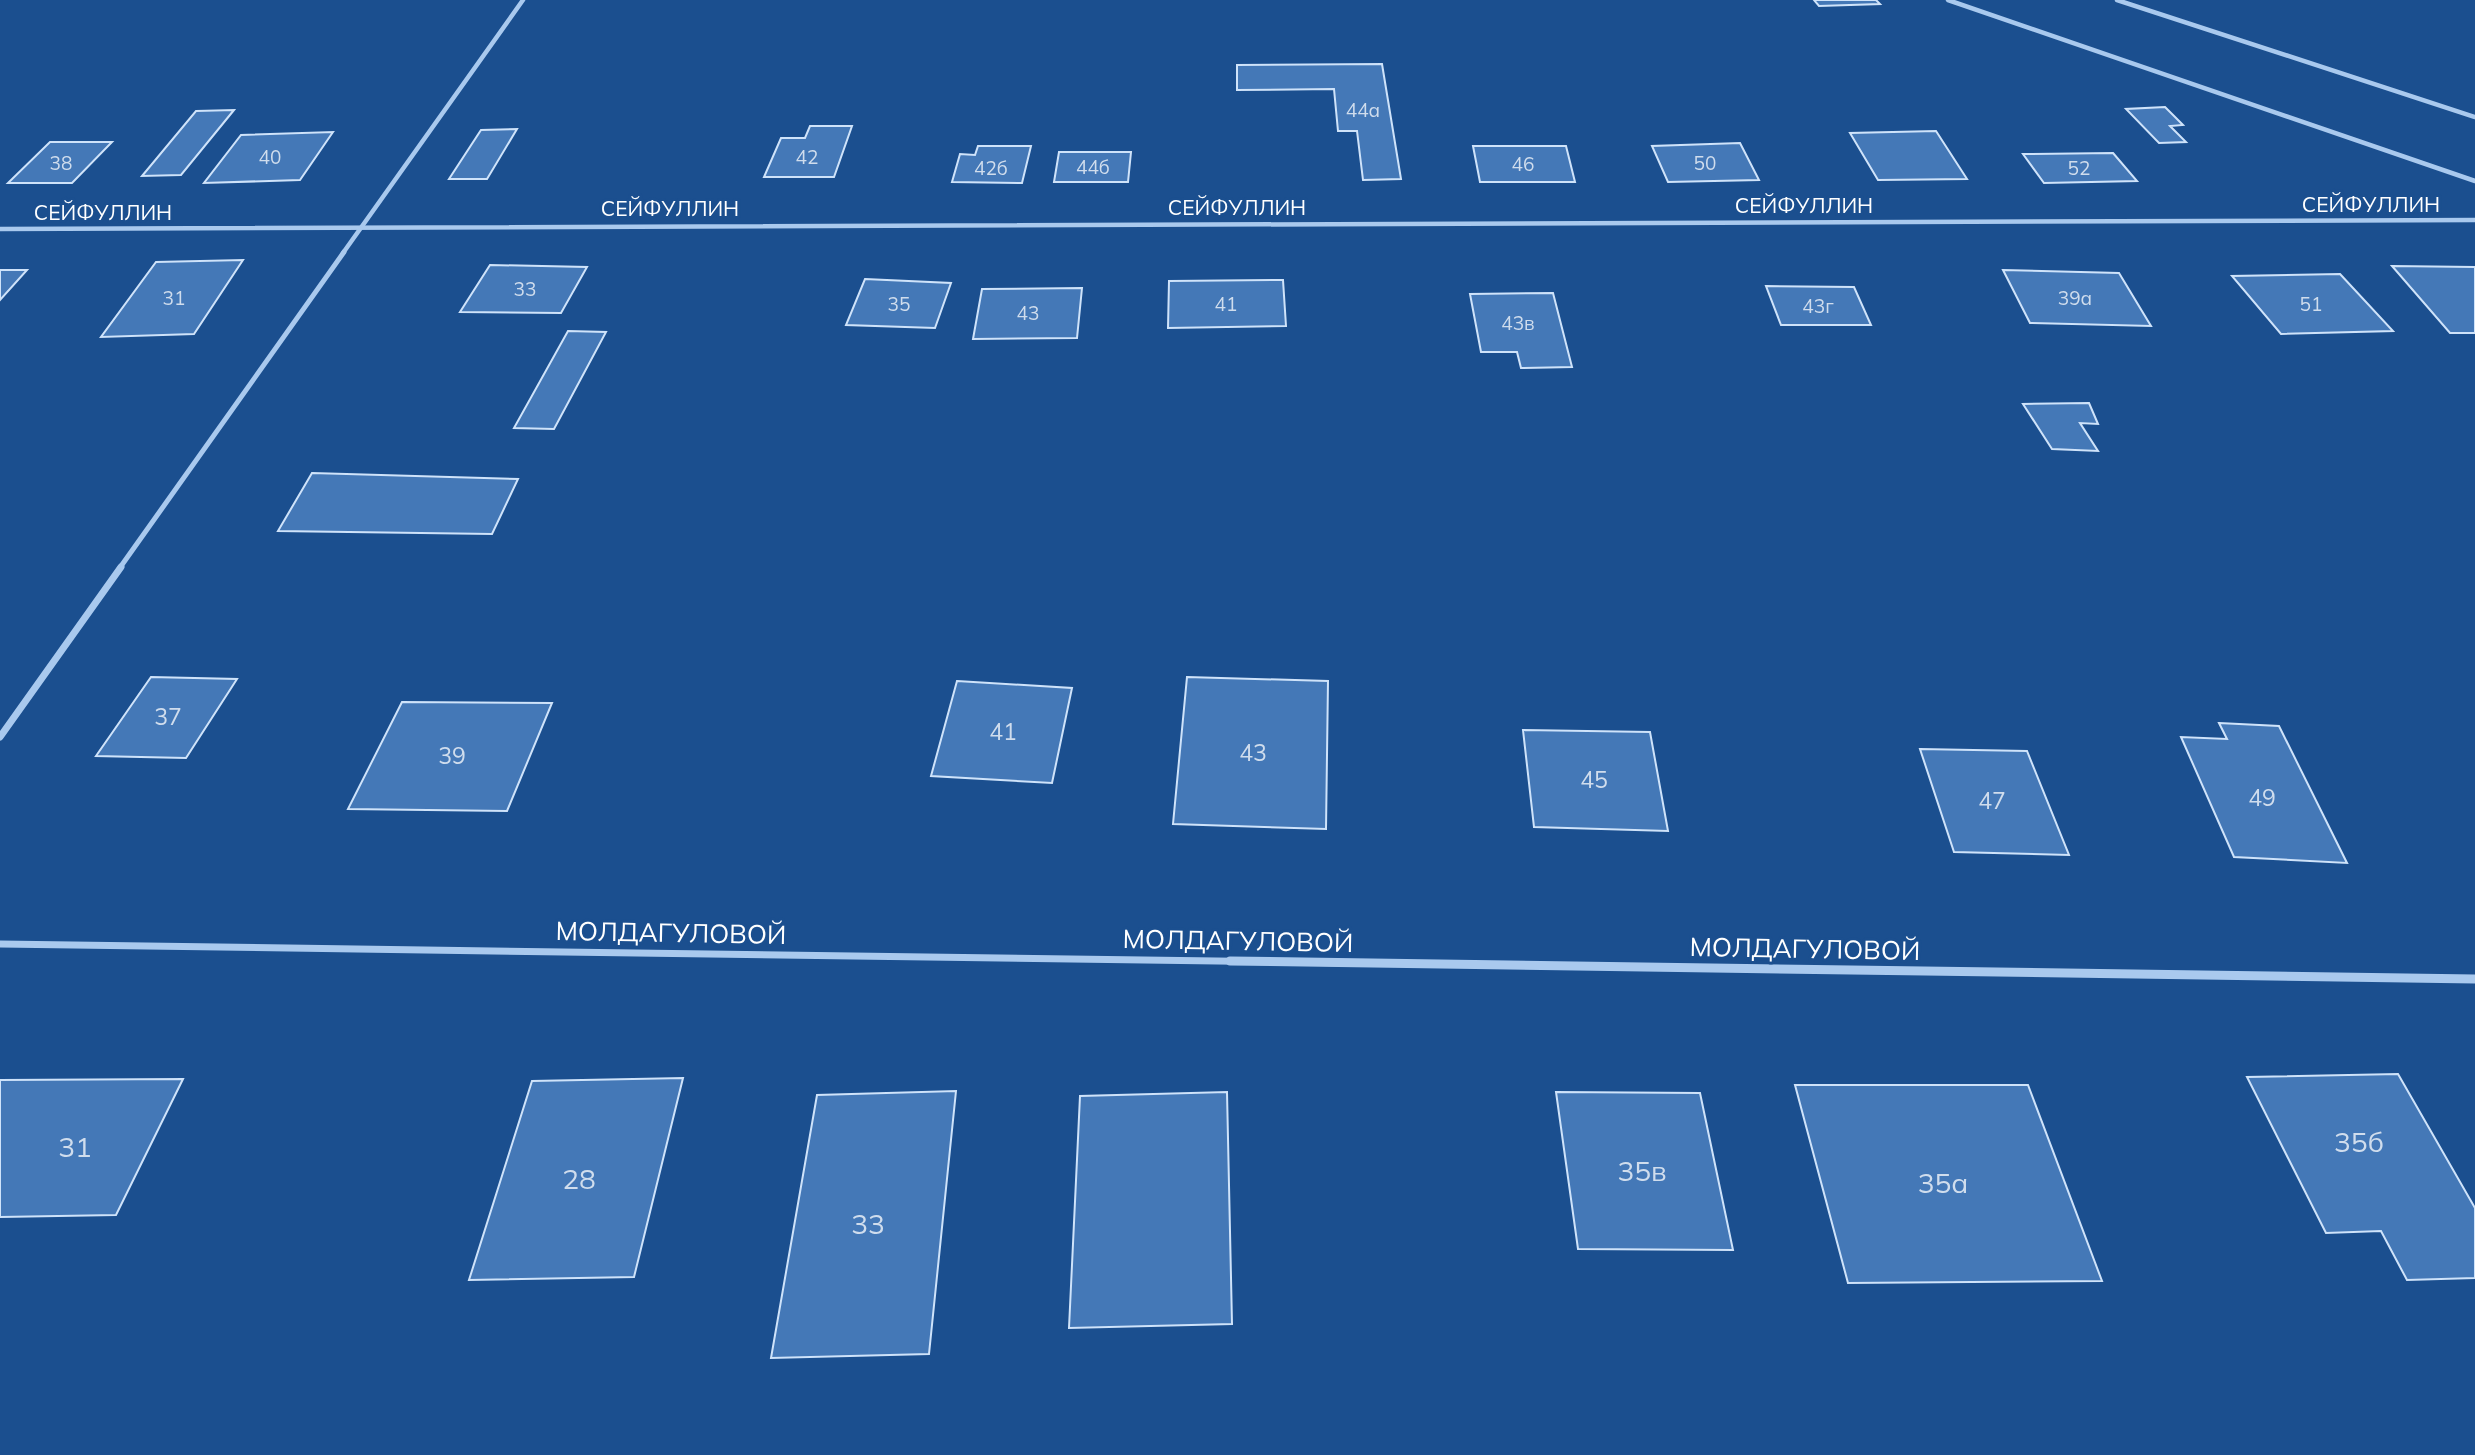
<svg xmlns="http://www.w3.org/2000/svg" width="2475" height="1455" font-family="Mulish,sans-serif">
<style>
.building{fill:#4478b7;stroke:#cfe3fa;stroke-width:2}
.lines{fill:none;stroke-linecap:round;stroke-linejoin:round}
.street-far3{stroke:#a9c9ee;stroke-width:4.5}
.street-far2{stroke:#a9c9ee;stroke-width:5}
.street-far1{stroke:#a9c9ee;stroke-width:7}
.street{stroke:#a9c9ee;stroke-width:9}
.labels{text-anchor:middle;stroke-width:6;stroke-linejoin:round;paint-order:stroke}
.far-number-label{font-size:19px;fill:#d0dded}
.far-street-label{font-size:21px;fill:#fff;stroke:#1b4f8f}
.number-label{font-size:23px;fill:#d0dded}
.street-label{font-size:26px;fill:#fff;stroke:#1b4f8f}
.near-number-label{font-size:28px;fill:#d0dded}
</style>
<rect width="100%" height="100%" fill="#1b4f8f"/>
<g class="building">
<path d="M1814,0H1876L1880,4L1819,6Z"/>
<path d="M1382,64L1401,179L1363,180L1357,131H1338L1334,89L1237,90V65Z"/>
<path d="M2165,107L2183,125L2170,126L2186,142L2159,143L2126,109Z"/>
<path d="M234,110L181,175L142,176L196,111Z"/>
<path d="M810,126H852L834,177H764L781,138H805Z"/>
<path d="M517,129L487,179H449L481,130Z"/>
<path d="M1936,131L1967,179L1878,180L1850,133Z"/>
<path d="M333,132L300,180L204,183L241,135Z"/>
<path d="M50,142H112L72,183H8Z"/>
<path d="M1740,143L1759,180L1668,182L1652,146Z"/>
<path d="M978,146H1031L1022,183L952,182L960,154L975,155Z"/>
<path d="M1473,146H1566L1575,182H1480Z"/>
<path d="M1059,152H1131L1128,182H1054Z"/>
<path d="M2113,153L2137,181L2044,183L2023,154Z"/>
<path d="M243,260L194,334L101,337L156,262Z"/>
<path d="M490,265L587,267L561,313L460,312Z"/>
<path d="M2392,266L2475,267V333H2450Z"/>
<path d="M0,270H27L0,300Z"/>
<path d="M2003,270L2119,273L2151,326L2030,323Z"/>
<path d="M2340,274L2393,331L2281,334L2232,276Z"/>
<path d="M865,279L951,283L935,328L846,325Z"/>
<path d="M1283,280L1286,326L1168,328L1169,281Z"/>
<path d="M1766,286L1854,287L1871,325H1781Z"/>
<path d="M1082,288L1077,338L973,339L982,289Z"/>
<path d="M1553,293L1572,367L1521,368L1517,352H1481L1470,294Z"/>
<path d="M568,331L606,332L554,429L514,428Z"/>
<path d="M2089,403L2098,424L2080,423L2098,451L2052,449L2023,404Z"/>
<path d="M312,473L518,479L492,534L278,531Z"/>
<path d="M151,677L237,679L186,758L96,756Z"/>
<path d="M1187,677L1328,681L1326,829L1173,824Z"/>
<path d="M957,681L1072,688L1052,783L931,776Z"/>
<path d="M402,702L552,703L507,811L348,809Z"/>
<path d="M2219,723L2279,726L2347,863L2234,857L2181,737L2227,739Z"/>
<path d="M1523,730L1650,732L1668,831L1534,827Z"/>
<path d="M1920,749L2027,751L2069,855L1954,852Z"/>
<path d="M2398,1074L2475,1208V1278L2407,1280L2381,1231L2326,1233L2247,1077Z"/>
<path d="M683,1078L634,1277L469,1280L532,1081Z"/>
<path d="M183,1079L116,1215L0,1217V1080Z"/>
<path d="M1795,1085H2028L2102,1281L1848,1283Z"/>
<path d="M956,1091L929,1354L771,1358L817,1095Z"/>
<path d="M1227,1092L1232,1324L1069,1328L1080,1096Z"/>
<path d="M1556,1092L1700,1093L1733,1250L1578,1249Z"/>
</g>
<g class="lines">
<g class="street-far3">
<path d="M1948,0L2475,181"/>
<path d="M2117,0L2475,117"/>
<path d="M0,229L2475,220"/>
<path d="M343,253L523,0"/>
</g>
<path class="street-far2" d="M119,569L344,252"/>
<g class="street-far1">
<path d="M0,737L121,567"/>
<path d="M0,944L1354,963"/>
</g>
<path class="street" d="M1230,961L2475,979"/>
</g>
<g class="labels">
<g class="far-number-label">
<text x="1363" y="117">44а</text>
<text x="270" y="164">40</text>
<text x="807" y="164">42</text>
<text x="61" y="170">38</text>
<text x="1705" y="170">50</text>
<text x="1523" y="171">46</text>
<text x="1093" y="174">44б</text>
<text x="991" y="175">42б</text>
<text x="2079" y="175">52</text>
<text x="525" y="296">33</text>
<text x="174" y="305">31</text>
<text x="2075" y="305">39а</text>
<text x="899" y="311">35</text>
<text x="1226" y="311">41</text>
<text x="2311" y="311">51</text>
<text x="1818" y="313">43г</text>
<text x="1028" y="320">43</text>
<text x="1518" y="330">43в</text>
</g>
<g class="far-street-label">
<text x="2371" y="212">СЕЙФУЛЛИН</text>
<text x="1804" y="213">СЕЙФУЛЛИН</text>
<text x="1237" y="215">СЕЙФУЛЛИН</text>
<text x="670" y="216">СЕЙФУЛЛИН</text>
<text x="103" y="220">СЕЙФУЛЛИН</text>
</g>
<g class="number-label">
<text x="168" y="725">37</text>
<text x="1003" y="740">41</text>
<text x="1253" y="761">43</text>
<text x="452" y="764">39</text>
<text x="1594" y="788">45</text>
<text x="2262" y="806">49</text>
<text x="1992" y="809">47</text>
</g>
<g class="street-label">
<text transform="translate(671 933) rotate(1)" y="9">МОЛДАГУЛОВОЙ</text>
<text transform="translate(1238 941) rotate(1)" y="9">МОЛДАГУЛОВОЙ</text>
<text transform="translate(1805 949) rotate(1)" y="9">МОЛДАГУЛОВОЙ</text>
</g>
<g class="near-number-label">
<text x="2359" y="1152">35б</text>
<text x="75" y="1157">31</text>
<text x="1642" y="1181">35в</text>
<text x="579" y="1189">28</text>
<text x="1943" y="1193">35а</text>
<text x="868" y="1234">33</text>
</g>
</g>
</svg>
